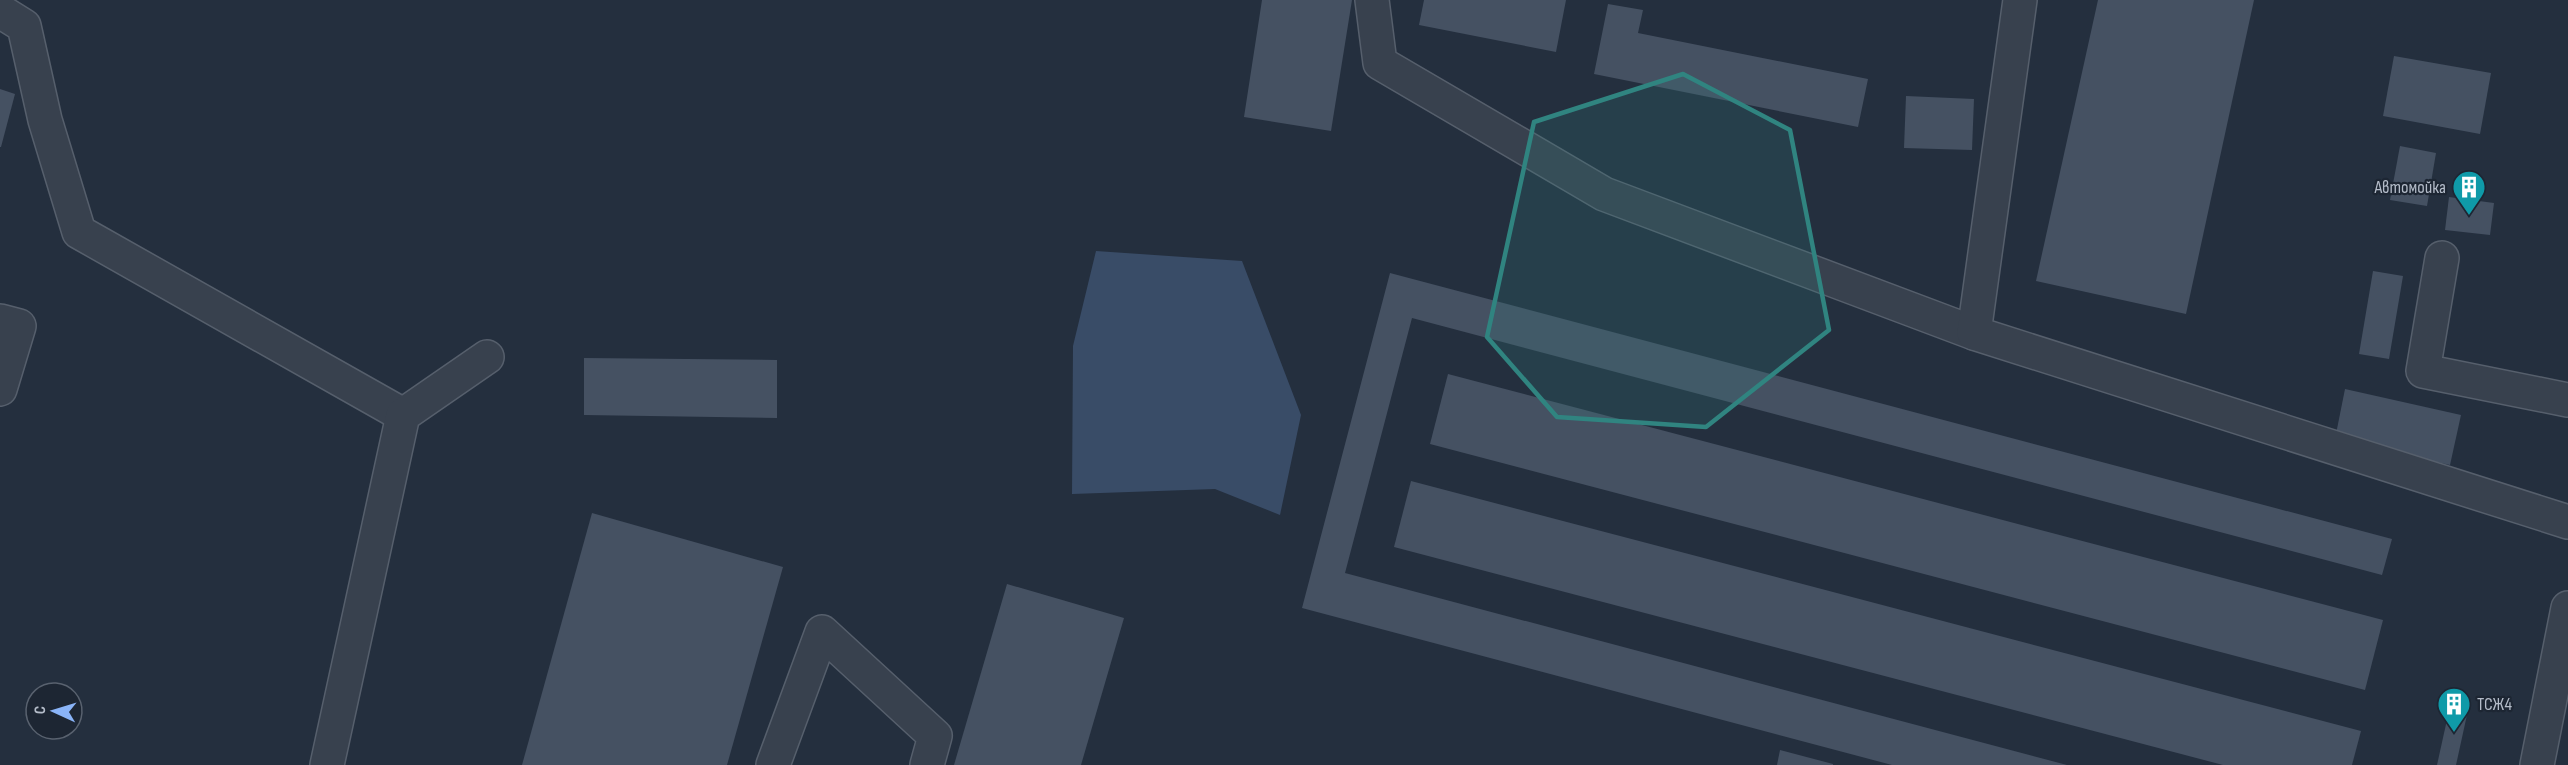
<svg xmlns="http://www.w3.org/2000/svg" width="2568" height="765" font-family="'Sofia Sans Condensed',sans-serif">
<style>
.water{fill:#394c67}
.building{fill:#455162}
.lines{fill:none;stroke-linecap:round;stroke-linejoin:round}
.minor-casing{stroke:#565f6c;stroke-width:36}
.minor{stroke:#38414e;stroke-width:33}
.marked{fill:#308480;fill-opacity:0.2;stroke:#308480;stroke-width:4.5;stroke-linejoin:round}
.labels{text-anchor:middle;stroke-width:4.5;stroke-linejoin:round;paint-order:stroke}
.poi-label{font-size:18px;fill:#b4bcc9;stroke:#1d2633;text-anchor:end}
</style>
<rect width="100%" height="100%" fill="#242f3e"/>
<path class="water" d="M1096,251L1242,261L1301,415L1280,515L1215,489L1072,494L1073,346Z"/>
<g class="building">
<path d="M1262,0H1352L1331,131L1244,117Z"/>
<path d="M1424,0H1566L1556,52L1419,25Z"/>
<path d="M2098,0H2254L2186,314L2036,281Z"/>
<path d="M1608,4L1643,10L1638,33L1868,79L1858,127L1594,74Z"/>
<path d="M2394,56L2491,73L2480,134L2383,116Z"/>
<path d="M0,89L15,94L1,147H0Z"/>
<path d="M1906,96L1974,99L1972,150L1904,148Z"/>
<path d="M2400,146L2436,153L2427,206L2390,200Z"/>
<path d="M2449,197L2494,203L2490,235L2445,230Z"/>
<path d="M2373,271L2403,276L2389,359L2359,354Z"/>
<path d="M1390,273L2392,539L2382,575L1412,318L1345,573L2067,765H1892L1302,608Z"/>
<path d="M584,358L777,360V418L584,415Z"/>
<path d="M1448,374L2383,620L2365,690L1430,444Z"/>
<path d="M2345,389L2461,415L2450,465L2335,439Z"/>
<path d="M1411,481L2361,731L2352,765H2223L1394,547Z"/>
<path d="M592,513L783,567L727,765H522Z"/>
<path d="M1007,584L1124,618L1081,765H954Z"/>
<path d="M2452,697L2470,701L2456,765H2437Z"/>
<path d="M1780,750L1833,764V765H1777Z"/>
</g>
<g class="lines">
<defs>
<g id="minor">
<path d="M1372,0L1380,63L1604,194L1974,333"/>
<path d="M2020,0L1974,333L2568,522"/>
<path d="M0,11L24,26L45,120L79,232L403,415"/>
<path d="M2442,258L2423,371L2568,400"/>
<path d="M0,321L19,326L0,389"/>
<path d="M327,765L403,415L487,357"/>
<path d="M773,765L822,632L935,736L927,765"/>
<path d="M2537,765L2568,608"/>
</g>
</defs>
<use href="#minor" class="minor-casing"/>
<use href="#minor" class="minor"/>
</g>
<path class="marked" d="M1683,74L1790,130L1829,330L1706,427L1557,417L1487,337L1534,122Z"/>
<defs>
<symbol id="building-pin" viewBox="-11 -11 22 30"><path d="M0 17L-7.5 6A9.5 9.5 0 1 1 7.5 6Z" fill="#0f9aa8" stroke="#1d2633"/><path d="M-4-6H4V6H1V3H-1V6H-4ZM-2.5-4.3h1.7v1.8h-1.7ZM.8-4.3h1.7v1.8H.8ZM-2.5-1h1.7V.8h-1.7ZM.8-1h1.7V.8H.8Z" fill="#fff"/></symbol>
</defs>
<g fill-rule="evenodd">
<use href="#building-pin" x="2450" y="168" width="38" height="52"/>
<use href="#building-pin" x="2435" y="685" width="38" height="52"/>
</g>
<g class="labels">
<g class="poi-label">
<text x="2446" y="193">Автомойка</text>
<text x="2477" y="710" text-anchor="start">ТСЖ4</text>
</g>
</g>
<g transform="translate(54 711) rotate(274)"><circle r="28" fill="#1d2633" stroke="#59626f" stroke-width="1.5"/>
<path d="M0-4.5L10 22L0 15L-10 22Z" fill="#8ab4f8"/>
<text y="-9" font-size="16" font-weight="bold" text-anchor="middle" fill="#b4bcc9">С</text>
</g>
</svg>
